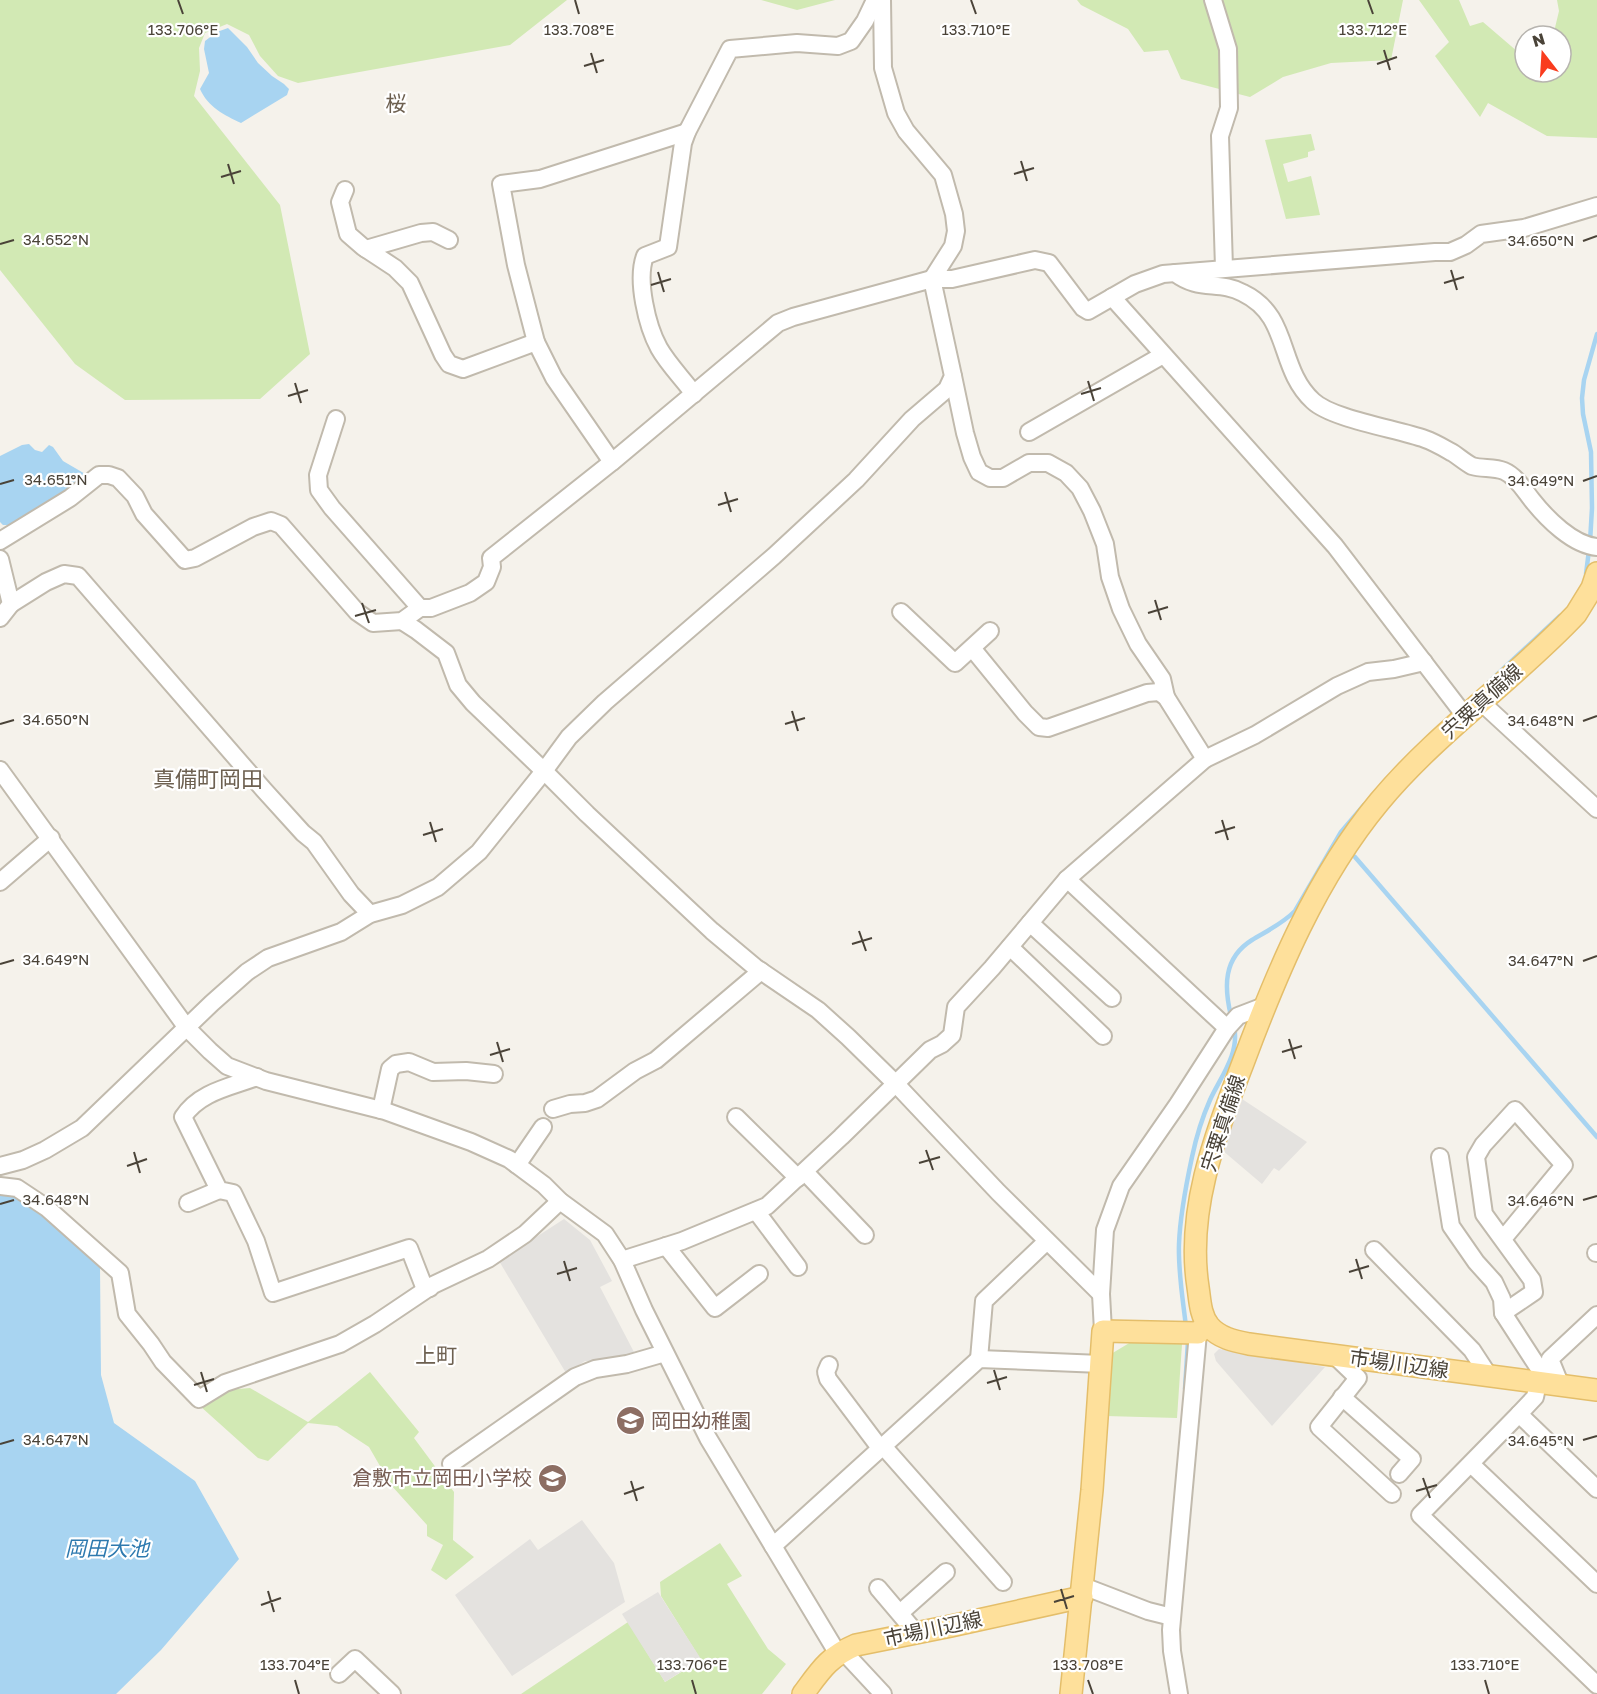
<svg xmlns="http://www.w3.org/2000/svg" width="1597" height="1694" font-family="'Golos Text','Noto Sans JP',sans-serif">
<style>
.green{fill:#d2e9b4}
.parking{fill:#e4e2df}
.water{fill:#a8d4f1}
.lines{fill:none;stroke-linecap:round;stroke-linejoin:round}
.stream{stroke:#a8d4f1;stroke-width:4.5}
.minor-casing{stroke:#c1baad;stroke-width:20}
.major-casing{stroke:#e4be6a;stroke-width:24}
.minor{stroke:#fff;stroke-width:16}
.major{stroke:#fee09b;stroke-width:21}
.ticks{fill:none;stroke:#4a4338;stroke-width:2}
.labels{text-anchor:middle;stroke-width:4.5;stroke-linejoin:round;paint-order:stroke}
.street-label{font-size:20px;fill:#4a4338;stroke:#fff}
.education-label{font-size:20px;fill:#785e54;stroke:#fff;text-anchor:start}
.neighbourhood-label{font-size:21px;fill:#6d6050;stroke:#fff}
.water-label{font-size:21px;font-style:italic;fill:#2e7aaf;stroke:#fff}
.quarter-label{font-size:22px;fill:#6d6050;stroke:#fff}
.ticks-label{font-size:15px;text-anchor:middle;fill:#4a4338;stroke:#fff;stroke-width:4.5;stroke-linejoin:round;paint-order:stroke}
</style>
<rect width="100%" height="100%" fill="#f5f2eb"/>
<g class="green">
<path d="M0,0H567L510,45L298,83L278,76L260,56L249,35L227,24L205,33L199,48L200,71L194,96L280,205L310,354L260,399L125,400L75,364L0,270Z"/>
<path d="M761,0H835L797,10Z"/>
<path d="M1077,0H1403L1391,60L1331,63L1283,77L1250,97L1181,79L1168,50L1144,52L1128,29L1081,5Z"/>
<path d="M1419,0H1459L1470,26L1483,22L1525,58V72H1561V36H1553L1559,11L1557,0H1597V138L1547,136L1488,103L1480,117L1435,56L1449,42Z"/>
<path d="M1311,134L1315,150L1308,152V157L1283,164L1288,182L1311,176L1320,215L1286,219L1265,140Z"/>
<path d="M1131,1342L1182,1344L1177,1418L1106,1416L1111,1354Z"/>
<path d="M370,1372L419,1432L414,1438L454,1492L453,1540L474,1557L446,1580L431,1570L443,1545L427,1536V1525L391,1485L369,1447L337,1426L308,1423L268,1461L258,1458L200,1406L226,1390L250,1388L308,1422Z"/>
<path d="M720,1543L742,1576L727,1584L768,1649L786,1664L762,1694H521L628,1622L665,1682L701,1660L661,1596L660,1582Z"/>
</g>
<g class="parking">
<path d="M1239,1097L1307,1142L1279,1171L1274,1168L1262,1184L1222,1150Z"/>
<path d="M564,1219L590,1240L612,1281L600,1287L635,1354L608,1361H585L566,1373L499,1261Z"/>
<path d="M1219,1349L1325,1367L1272,1426L1216,1361L1214,1354Z"/>
<path d="M582,1520L614,1563L625,1602L512,1676L455,1595L530,1539L538,1550Z"/>
<path d="M658,1592L701,1659L665,1682L622,1614Z"/>
</g>
<g class="water">
<path d="M228,28L247,47L258,63L272,76L284,84L289,89L287,95L241,123C224,115 208,107 200,89L209,73L204,49L205,41L217,32Z"/>
<path d="M29,444L35,450L42,452L49,445L53,447L63,461L87,475L85,478L10,525H3L0,522V456L22,445Z"/>
<path d="M17,1195L69,1237L100,1267L101,1375L114,1423L195,1481L239,1559L161,1650L116,1694H0V1196Z"/>
</g>
<g class="lines">
<g class="stream">
<path d="M1590,542L1592,508L1591,452L1583,414L1582,398L1584,380L1597,334"/>
<path d="M1586,574L1589,550"/>
<path d="M1489,682L1560,616"/>
<path d="M1355,857L1597,1137"/>
<path d="M1231,1016C1224,987 1223,958 1252,940C1267,931 1282,924 1295,911L1341,832L1364,805"/>
<path d="M1186,1327C1183,1300 1178,1272 1179,1244C1180,1216 1186,1185 1192,1157C1196,1138 1202,1118 1210,1100C1220,1078 1240,1053 1234,1027"/>
<path d="M1185,1389L1188,1341"/>
</g>
<defs>
<g id="minor">
<path d="M1213,0L1228,49L1229,108L1220,136L1224,268"/>
<path d="M345,190L340,202L348,234L363,247L395,268L410,283L443,355L449,364L463,369L536,342"/>
<path d="M366,249L421,233L433,232L449,240"/>
<path d="M1175,273C1199,292 1219,280 1243,293C1291,316 1277,368 1313,401C1332,419 1397,429 1425,439C1434,442 1444,448 1453,453C1459,457 1466,463 1472,466C1482,469 1494,467 1504,471C1516,476 1524,490 1532,500C1547,519 1573,545 1597,547"/>
<path d="M1112,297L1335,546L1465,716"/>
<path d="M953,376L965,433L972,457L979,472L990,478H1003L1029,463H1048L1066,473L1080,488L1092,511L1105,544L1110,577L1121,609L1138,644L1162,679L1166,697"/>
<path d="M694,394C683,379 668,364 659,348C647,326 636,280 645,256L668,247L683,143L687,132L730,49L797,43L838,46L851,41L865,21L875,0"/>
<path d="M336,419L318,475L319,490L332,508L420,608"/>
<path d="M1029,432L1163,355"/>
<path d="M612,462L554,378L536,342L516,265L501,184L540,179L687,132"/>
<path d="M0,541L70,498L99,475H109L118,478L135,496L144,514L185,560L195,558L253,527L271,521L281,525L357,612L373,623L402,621L420,608H431L470,593L486,582L492,567L491,558L612,462L778,323L793,317L932,279H952L1035,260L1049,263L1083,308L1088,311L1135,284L1163,274L1435,252H1450L1466,245L1481,234L1524,228L1597,206"/>
<path d="M0,559L11,604L0,618"/>
<path d="M11,604L46,582L64,574L78,576L264,790L303,833L314,842L351,894L370,914"/>
<path d="M901,612L955,663L990,631"/>
<path d="M402,621L416,630L446,653L458,685L473,703L544,771L587,814L712,931L755,967L818,1010L848,1037L896,1084L998,1192L1101,1294"/>
<path d="M972,648L1025,713L1039,727L1048,728L1147,693L1159,692L1166,697L1205,759"/>
<path d="M1481,702L1597,809"/>
<path d="M0,770L187,1028L210,1051L227,1066L266,1081L385,1111L471,1142L509,1159L544,1185L560,1201L605,1234L622,1260L644,1310L708,1438L838,1654"/>
<path d="M1067,879L1227,1028"/>
<path d="M0,882L51,838"/>
<path d="M1030,923L1112,998"/>
<path d="M1010,947L1103,1036"/>
<path d="M257,1077C230,1087 199,1092 183,1117L219,1190L233,1193L256,1241L273,1293L409,1248L423,1284L430,1288"/>
<path d="M553,1109L570,1104L585,1103L597,1099L635,1071L656,1060L761,971"/>
<path d="M381,1110L390,1069L396,1064L409,1062L433,1072L466,1071L494,1074"/>
<path d="M736,1117L798,1178"/>
<path d="M1440,1157L1451,1226L1476,1262L1494,1282L1502,1299L1503,1313"/>
<path d="M517,1165L543,1127"/>
<path d="M0,1166L23,1160L45,1150L82,1128L212,1003L247,972L268,958L341,932L370,914L402,905L438,887L479,852L544,771L569,737L605,702L774,556L856,480L912,419L947,389L953,376L932,279L953,246L956,231L954,214L943,175L906,131L896,113L883,68L882,0"/>
<path d="M805,1172L865,1235"/>
<path d="M0,1186L17,1188L47,1208L120,1273L127,1314L151,1344L163,1362L199,1399L225,1383L340,1344L375,1324L433,1285L488,1259L525,1234L560,1201"/>
<path d="M188,1203L219,1190"/>
<path d="M756,1211L798,1267"/>
<path d="M1503,1239L1564,1165L1515,1110L1483,1145L1476,1157L1484,1214L1532,1280L1534,1292L1503,1313L1549,1384"/>
<path d="M666,1246L715,1308L759,1274"/>
<path d="M1374,1250L1472,1350L1489,1376"/>
<path d="M1596,1253H1597"/>
<path d="M622,1260L682,1241L767,1206L841,1137L930,1050L942,1044L952,1035L956,1007L992,968L1067,879L1205,759L1255,735L1337,686L1368,672L1394,669L1424,662"/>
<path d="M1103,1331L1101,1294L1105,1230L1121,1186L1178,1104L1227,1028L1238,1016L1264,1006"/>
<path d="M1334,1355L1358,1378L1319,1427L1392,1494"/>
<path d="M979,1359L984,1301L1047,1241"/>
<path d="M829,1365L826,1372L828,1379L880,1448"/>
<path d="M1561,1386L1550,1359L1597,1315"/>
<path d="M1342,1397L1412,1459L1399,1474"/>
<path d="M1519,1414L1535,1397L1538,1383"/>
<path d="M883,1446L1003,1582"/>
<path d="M451,1464L575,1377L595,1369L627,1364L665,1353"/>
<path d="M1471,1464L1597,1584"/>
<path d="M1597,1489L1519,1414L1420,1515L1597,1685"/>
<path d="M773,1546L979,1359L1101,1364"/>
<path d="M1083,1586L1148,1611L1172,1617"/>
<path d="M878,1588L917,1634"/>
<path d="M900,1613L946,1572"/>
<path d="M843,1651L883,1694"/>
<path d="M339,1674L355,1659L392,1694"/>
<path d="M1179,1694L1172,1651L1171,1630L1198,1333"/>
</g>
<g id="major">
<path d="M1597,573L1592,588L1576,614C1514,680 1437,732 1379,802C1316,878 1277,972 1243,1063C1216,1134 1186,1209 1198,1287C1200,1300 1200,1315 1209,1326C1219,1338 1234,1341 1249,1344L1597,1390"/>
<path d="M803,1694C820,1671 828,1657 856,1645L951,1626L1082,1597"/>
<path d="M1071,1694L1092,1490L1103,1331L1198,1333L1207,1324"/>
</g>
</defs>
<use href="#minor" class="minor-casing"/>
<use href="#major" class="major-casing"/>
<use href="#minor" class="minor"/>
<use href="#major" class="major"/>
</g>
<path class="ticks" d="M178,0L183,14M575,0L579,14M971,0L976,14M1368,0L1373,14M1384,50L1390,70M591,53L597,73M1377,64L1397,57M584,66L604,60M1021,161L1027,181M228,164L234,184M1014,174L1034,168M221,177L241,171M1583,241L1597,236M0,244L14,240M1451,270L1457,290M658,272L664,292M1444,283L1464,277M651,285L671,279M1088,381L1094,401M295,383L301,403M1081,394L1101,388M288,396L308,390M1583,481L1597,476M0,484L14,480M725,492L731,512M718,505L738,499M1155,600L1161,620M362,603L369,623M1148,613L1168,607M355,616L376,610M792,711L798,731M1583,721L1597,716M0,724L14,720M785,724L805,718M1222,820L1228,840M430,822L436,842M1215,833L1235,827M423,835L443,829M859,931L866,951M852,944L872,938M1583,961L1597,956M0,964L14,960M1289,1039L1295,1059M497,1042L503,1062M1282,1052L1302,1046M490,1055L510,1049M926,1150L933,1170M134,1152L140,1173M919,1163L940,1157M127,1166L147,1159M1583,1200L1597,1196M0,1204L14,1200M1356,1259L1362,1279M564,1261L570,1281M1349,1272L1369,1266M557,1274L577,1268M994,1370L1000,1390M201,1372L207,1392M987,1383L1007,1377M194,1385L214,1379M1583,1440L1597,1436M0,1444L14,1440M1423,1478L1430,1498M631,1481L637,1501M1416,1491L1437,1485M624,1494L644,1487M1061,1589L1067,1609M268,1591L274,1612M1054,1602L1074,1596M261,1605L281,1598M295,1680L299,1694M692,1680L696,1694M1088,1680L1093,1694M1485,1680L1489,1694"/>
<defs>
<symbol id="school-disc" viewBox="-11 -11 22 22"><circle r="9.5" fill="#8d6e63" stroke="#fff"/><path d="M0-5L7-2L0 1L-7-2ZM-4 1L0 2.5L4 1V4Q0 6-4 4Z" fill="#fff"/></symbol>
</defs>
<g fill-rule="evenodd">
<use href="#school-disc" x="614" y="1404" width="33" height="33"/>
<use href="#school-disc" x="536" y="1462" width="33" height="33"/>
</g>
<g class="labels">
<g class="street-label">
<text transform="translate(1482 701) rotate(-42)" y="7">宍粟真備線</text>
<text transform="translate(1223 1123) rotate(-72)" y="7">宍粟真備線</text>
<text transform="translate(1399 1364) rotate(8)" y="7">市場川辺線</text>
<text transform="translate(933 1629) rotate(-12)" y="7">市場川辺線</text>
</g>
<g class="education-label">
<text x="651" y="1428">岡田幼稚園</text>
<text x="532" y="1485" text-anchor="end">倉敷市立岡田小学校</text>
</g>
<g class="neighbourhood-label">
<text x="396" y="111">桜</text>
<text x="436" y="1363">上町</text>
</g>
<g class="water-label">
<text x="107" y="1556">岡田大池</text>
</g>
<g class="quarter-label">
<text x="208" y="787">真備町岡田</text>
</g>
</g>
<g class="ticks-label">
<text x="183" y="35">133.706°E</text>
<text x="579" y="35">133.708°E</text>
<text x="976" y="35">133.710°E</text>
<text x="1373" y="35">133.712°E</text>
<text x="56" y="245">34.652°N</text>
<text x="1541" y="246">34.650°N</text>
<text x="56" y="485">34.651°N</text>
<text x="1541" y="486">34.649°N</text>
<text x="56" y="725">34.650°N</text>
<text x="1541" y="726">34.648°N</text>
<text x="56" y="965">34.649°N</text>
<text x="1541" y="966">34.647°N</text>
<text x="56" y="1205">34.648°N</text>
<text x="1541" y="1206">34.646°N</text>
<text x="56" y="1445">34.647°N</text>
<text x="1541" y="1446">34.645°N</text>
<text x="295" y="1670">133.704°E</text>
<text x="692" y="1670">133.706°E</text>
<text x="1088" y="1670">133.708°E</text>
<text x="1485" y="1670">133.710°E</text>
</g>
<g transform="translate(1543 54) rotate(343)"><circle r="28" fill="#ffffff" stroke="#b7b4af" stroke-width="1.5"/>
<path d="M0-4.5L10 22L0 15L-10 22Z" fill="#f93c1e"/>
<text y="-9" font-size="16" font-weight="bold" text-anchor="middle" fill="#4a4338">N</text>
</g>
</svg>
